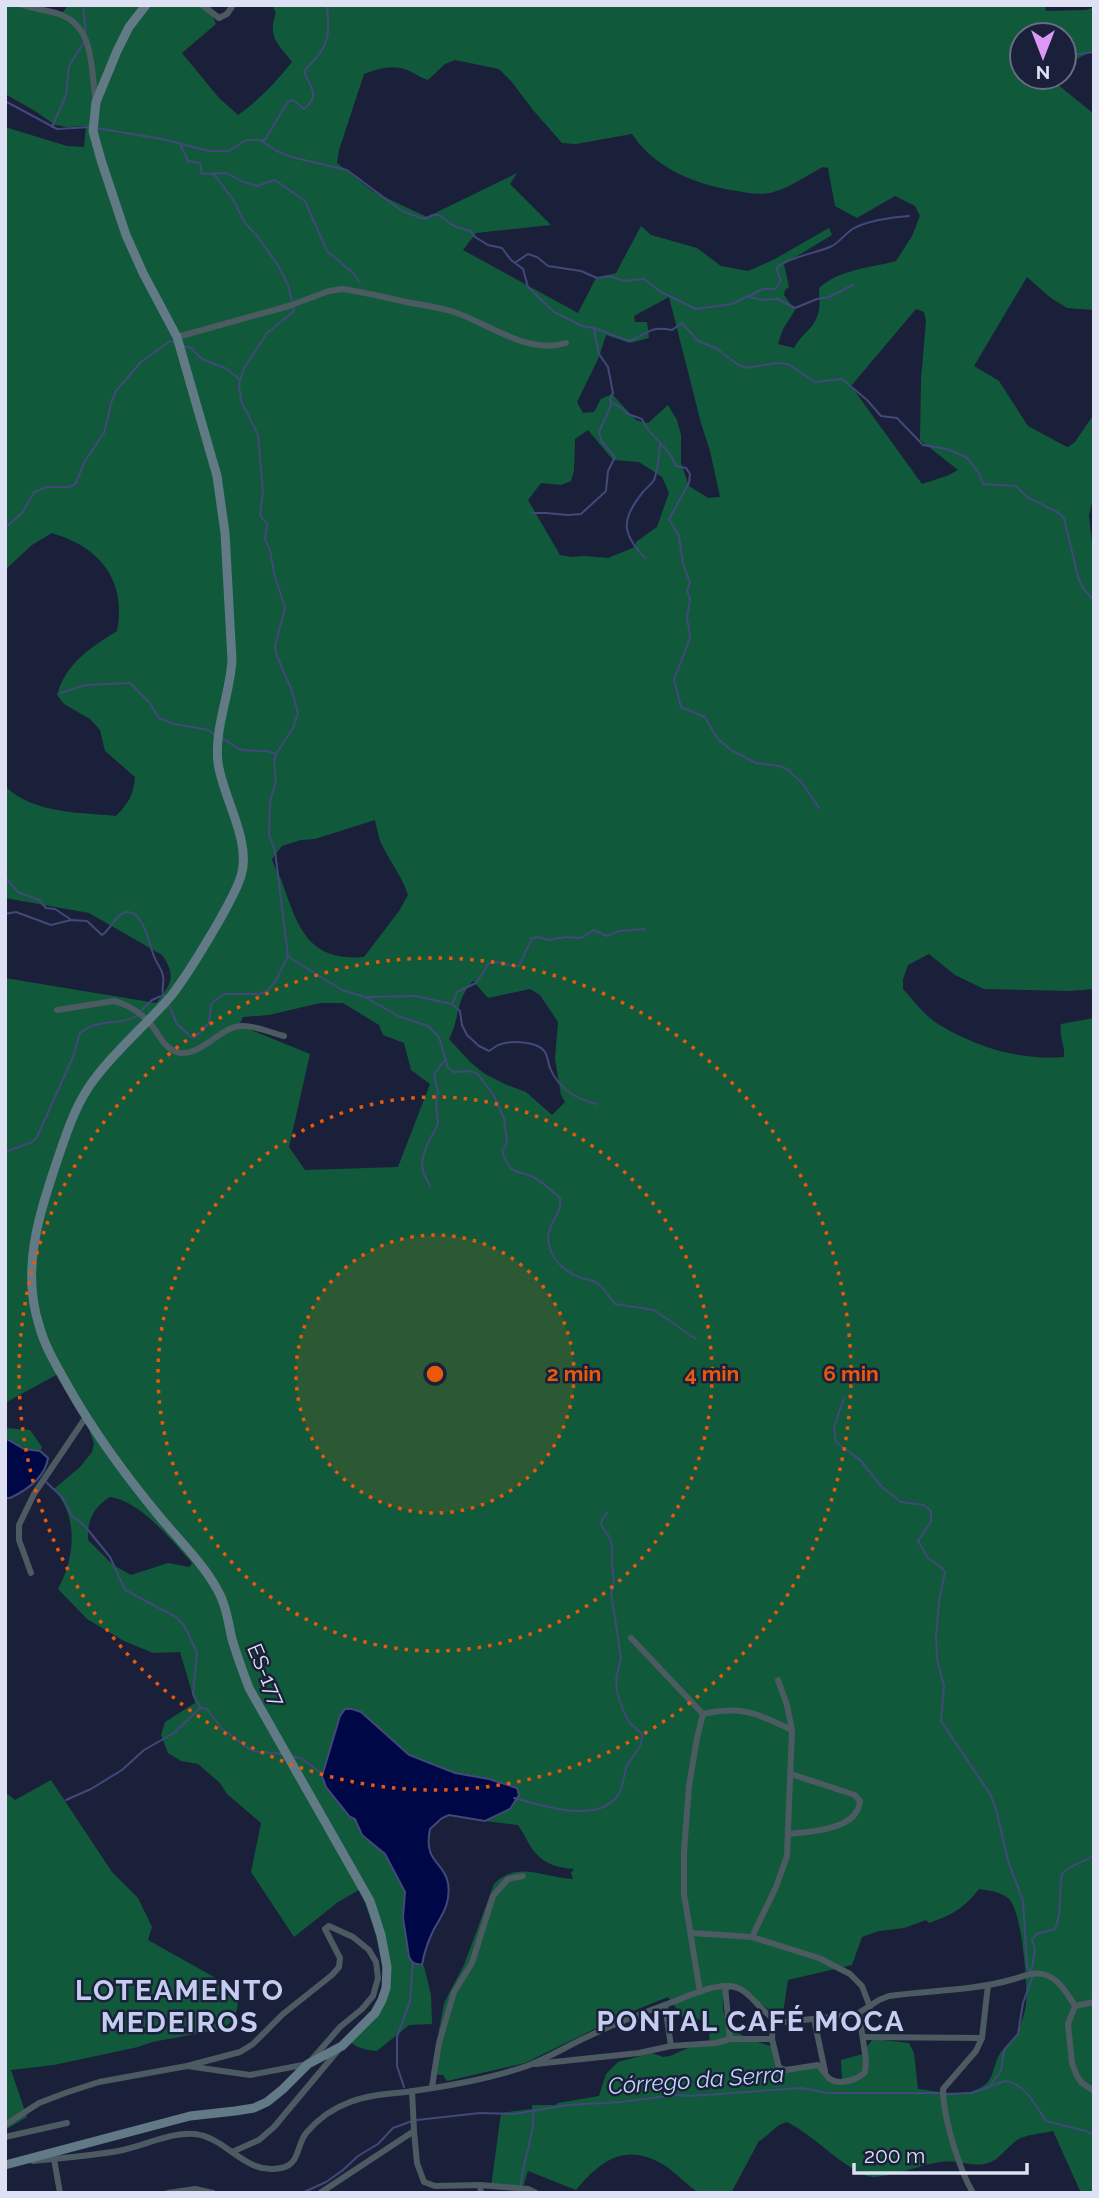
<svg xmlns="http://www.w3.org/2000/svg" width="1099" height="2198" font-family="Raleway,sans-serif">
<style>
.green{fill:#11593b;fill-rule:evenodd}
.water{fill:#000746;stroke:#42487a;stroke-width:2}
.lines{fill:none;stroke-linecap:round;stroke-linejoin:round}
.stream{stroke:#42487a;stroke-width:2}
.street{stroke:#4c5a62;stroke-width:6}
.secondary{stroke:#627986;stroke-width:9}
.ring{fill:none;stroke:#e8590c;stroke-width:3.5;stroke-dasharray:3.5 7}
.labels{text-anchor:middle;stroke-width:5;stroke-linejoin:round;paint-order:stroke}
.street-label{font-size:21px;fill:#dde1f3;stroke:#1b203a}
.water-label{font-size:23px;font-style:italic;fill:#c1d6fc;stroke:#1b203a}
.district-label{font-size:28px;font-weight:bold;letter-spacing:2px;fill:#c4ccef;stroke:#1b203a}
.centre{fill:#e8590c;stroke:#1b203a;stroke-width:3.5}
.ring-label{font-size:21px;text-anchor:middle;font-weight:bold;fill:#e8590c;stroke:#1b203a;stroke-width:5;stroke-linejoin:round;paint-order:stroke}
</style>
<rect width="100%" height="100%" fill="#1b203a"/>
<g class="green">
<path d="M5,5H23L63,12L68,5H212L211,12L216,24L182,53L219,98L238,115C259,100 276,82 292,62C278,44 267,37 276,13L272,5H1045L1046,11L1086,10L1094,7V50L1077,59L1064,75V35H1022V77H1062L1057,84L1094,114V310L1067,308L1051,298L1027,277L974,366L999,381L1028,426L1065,446L1068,447L1075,442L1094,414V495L1089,515L1094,561V989L1070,991L984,989L955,975L929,954L908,965L903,979V989C914,1001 925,1016 938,1024C976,1047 1020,1061 1064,1057C1065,1044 1059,1036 1061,1024L1094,1018V2193H1081L1053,2131C1041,2134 1027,2134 1017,2140C1007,2147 999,2160 988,2163C972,2168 956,2159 940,2162C923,2164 881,2181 867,2176C837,2163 816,2137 787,2122C776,2124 770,2135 759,2141L731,2193C722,2193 706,2196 698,2192C689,2187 675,2172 664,2165C626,2142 601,2160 576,2190L528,2171L522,2190L491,2187L501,2113L532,2109V2105H555L558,2103L599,2096L606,2074L618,2062L652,2053L663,2057L670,2056L688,2048L710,2044L708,2020L684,2019L668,1997L623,2015L525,2063L447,2081L443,2075L431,2074L444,2003L464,1965L494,1884C517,1860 544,1878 573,1879L571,1873L574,1869C559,1868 543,1864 533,1850C527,1842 524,1833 518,1825L485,1821L510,1809L506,1784L455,1773L409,1755L361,1712L352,1709L340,1716L322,1776L326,1787L351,1818L355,1819L362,1835L384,1853L405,1892L403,1918L409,1956L418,1965L424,1966L431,1995L432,2024L409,2025L377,2051C366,2050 357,2048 349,2041C356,2032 378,2007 381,1997C389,1969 371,1915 359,1890L338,1902L294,1937L251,1872L261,1823L227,1794L220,1783L198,1764L181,1761L168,1753L161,1735L165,1722L195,1703L180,1652L153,1653L124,1641L87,1619L58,1589C75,1557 79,1518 54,1489L80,1467L92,1452L94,1443L88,1427L58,1374L5,1403V978L156,1003C171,985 177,976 162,955L89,913L5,898V786C33,814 79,812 116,816C128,804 134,794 135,777L105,751L100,730L90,719L64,704L57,695C66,663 90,648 117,631C127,579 99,547 52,533L32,545L5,570V127L67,146L84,147L86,126L68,127L55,125L35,111L5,94ZM455,60L499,69L511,81L533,110L562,143L576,144L632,134C655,169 697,185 737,191C748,193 760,195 770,193C788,189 807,175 823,167L828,168L835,206L857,218L895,196L915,206L920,216L912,236L896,261C870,268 840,269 819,288C819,297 821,308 817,317C813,329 801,334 794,348L778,344L783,329L795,310L784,295L785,290L789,287L784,264L832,235L829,228L773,260L748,271L721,266L697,248L651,235L641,226L616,273L596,278L578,313L463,250L476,233L551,225L510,184L517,173L427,217L374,192L337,163L339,150L364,74C381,68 396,63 413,73C419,76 422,78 428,80L445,64ZM669,297L701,423L710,451L720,497L708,498L689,486L681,463V435L677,420L668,405L648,423L636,420L612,394L601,399L594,412L583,413L577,402L599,357L606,335L630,343L649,338L647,322H635L634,316ZM916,309L924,312L926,321L921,379L920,440L958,470L949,475L922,484L851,386ZM588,430L613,460L639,462L662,477L669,493L657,527L636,542L635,547L608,558L584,556L572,557L560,555L528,500L541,483L561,485L571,481L574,471L575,439ZM375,820C377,828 378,836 381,843C390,862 402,876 408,895L399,911L364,957C306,962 297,924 281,879C278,872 274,867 272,859L282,846L301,840L315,839ZM473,981L488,998L530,989L540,995L558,1022L555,1059L561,1095L565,1102L552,1115L526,1092L507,1085L485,1074L470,1062L449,1039C460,1019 455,1000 473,981ZM320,1003H343L379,1025L383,1035L404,1043L411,1070L430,1084L398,1167L305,1170L289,1147L310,1054L239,1025L243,1017L269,1015ZM110,1497C141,1501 172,1541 192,1563L189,1567L168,1563L131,1575L113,1565L88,1540C87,1520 93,1508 110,1497ZM979,1889C988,1890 1002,1892 1009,1899C1022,1911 1028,1986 1026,2004C1025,2014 1020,2026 1017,2035C1013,2044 1004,2047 999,2055C993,2066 994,2080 982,2087C964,2098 936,2091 918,2089L914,2053L909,2043L873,2039L864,2050L863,2054L841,2060L842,2081C830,2080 822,2080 819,2066L779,2067L772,2046C755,2042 732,2035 725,2017C722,2011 723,2001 723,1994L732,1989L751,1996L782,2020L788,1980L852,1965L862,1937L879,1931L904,1928L926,1920L929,1923C952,1915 963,1909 979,1889Z"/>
<path d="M5,1428L30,1430L42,1447L40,1451L24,1449L5,1438Z"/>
<path d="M51,1780L112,1872L138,1898L152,1927L148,1940L239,1991C238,2009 237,2024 217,2030L152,2042L138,2047L54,2065L11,2070L27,2117L5,2130V1792L15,1800Z"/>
</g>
<g class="water">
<path d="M5,1438L24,1449L40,1451L48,1458C45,1478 27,1490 10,1498H5Z"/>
<path d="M345,1709H352L361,1712L409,1755L455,1773L489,1779L517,1788L519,1795L510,1809L485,1821L449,1815L442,1818L430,1829C423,1863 444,1861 448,1883C451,1902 443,1914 434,1929C428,1941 424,1953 422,1965L413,1963L409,1957L403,1918L405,1892L385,1854L362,1835L355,1819L350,1817L326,1787L322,1776L340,1716Z"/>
</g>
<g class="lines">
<g class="stream">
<path d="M83,5L86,34"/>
<path d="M1072,55L1094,52"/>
<path d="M5,101L57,129L90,127"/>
<path d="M52,127L66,95L69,66L84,42"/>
<path d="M96,128L162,139L209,151H229L246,140H265L288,101L293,100L304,109C322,94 309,87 304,71C329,45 330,40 327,5"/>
<path d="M262,141L275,150L291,157L347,170L402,211L424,219L433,215H439L454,226L470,231L475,237L488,245L502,248L511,260L523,269L528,287L554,312L582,326L594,328L629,341C649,335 647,325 672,330L682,323L698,341L716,348L737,364L747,368L776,363L788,364L815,382L842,379L867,400L881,416L897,418L923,445L947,449L966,457L979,473L983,484L1016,486L1027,497L1059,513L1064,518L1078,577L1083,588L1094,601"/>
<path d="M181,146L188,161L200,163L202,174L227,173L241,181L257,186L275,180L305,201L327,251L353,273L360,282"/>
<path d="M213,173L234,201L245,223L258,237L279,267L288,285L292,301"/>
<path d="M516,262L528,254L537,257L548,266L581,271L597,278L610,276L624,281L644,279L661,292L696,309L732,304L763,289H775L781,281L777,271L778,266C795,256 812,254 830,247C839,243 843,236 851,230C864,221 893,217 909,216"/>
<path d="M749,297L763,300L778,299L795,308L817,299L829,297L853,285"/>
<path d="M184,346L191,348L202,359L227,369L239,379"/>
<path d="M611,402L621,408L628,414L642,419C649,437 669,446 676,466L686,468L690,474L689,483L669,519L679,536L683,564L690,583L687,591L690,600L687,617L690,638L674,680L681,707L705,717L717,738L731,750L756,763L779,766L787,769L803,784L819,808"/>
<path d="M532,513H546L568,515L581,514L606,491L608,471L615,457L602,442L599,432L611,405L610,399L613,393L608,367L599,354L594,329"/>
<path d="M5,528L22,513L34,492L47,487H69L75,484L85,461L104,433L112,400L116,391L141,362L170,341L176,343"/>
<path d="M645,558C621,533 621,519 643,492C646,488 652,484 654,480C657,473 660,450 660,442"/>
<path d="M60,693L86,685L130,683L149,702L159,718L174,724L209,730L215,736"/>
<path d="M223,739C230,742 233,746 239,749C251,753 265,748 276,754"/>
<path d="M5,877L18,892L39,900L46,908L55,909L70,919"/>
<path d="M5,914L16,912L51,925L71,920L87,921L102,935C110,930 117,913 126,912C144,910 149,945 154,956C156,963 162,969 163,976C165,984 160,990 164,997"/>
<path d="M289,957L342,990L365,997L398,1016L428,1026L439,1037L448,1068L454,1072L470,1071L478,1074L494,1096L504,1118L507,1143L502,1151C511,1174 511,1169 531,1176C541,1180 552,1191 560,1198C563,1213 547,1224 548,1239C550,1258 563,1272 582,1278C587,1280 593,1280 597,1283C605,1288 609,1298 615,1304L654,1310L696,1339"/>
<path d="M366,997L415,996L452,1004L460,1011L462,1025L467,1035L479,1046L489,1051C492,1049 495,1047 498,1045C510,1040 538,1041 545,1052C548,1057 548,1063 550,1068C558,1088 577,1100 597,1104"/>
<path d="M453,1003L457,992L476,983L489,963C500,959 508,967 519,966L532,938L538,937L549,940L565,937L581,938L594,930L607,936L619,931L645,929"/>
<path d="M169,1005L177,1024L191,1037H195L209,1023L211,1005L214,1001L225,994H259L267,991L275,982L288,956L275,851L269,835L270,802L276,781L274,762L276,754L293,728L298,713L292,691L276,654L275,646L285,608L274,573L270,550L265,539L267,524L260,515L263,491L258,435L241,401L239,384L244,368L267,333L293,312L294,307"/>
<path d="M141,1011L152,1000L161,996"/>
<path d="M5,1152L32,1142L37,1137L73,1057L80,1033C100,1017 119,1027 138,1015"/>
<path d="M430,1186L423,1172L422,1161L427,1145L438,1124L436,1103L438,1092L434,1074L444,1061"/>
<path d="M844,1398L834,1427L836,1442L860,1460L882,1487L901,1502L924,1505L931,1511V1522L918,1541L928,1558L941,1567L945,1572L939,1602L936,1637L937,1659L944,1686L941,1721L990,1794L996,1809L1008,1861L1023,1901L1027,1966L1030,1971"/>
<path d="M45,1481L62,1497L72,1516L84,1525L110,1557L125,1590L176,1617L184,1625L197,1653L193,1694L201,1708L207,1709L222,1729L251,1750L260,1752L282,1754"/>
<path d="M294,1757L301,1758L321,1773"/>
<path d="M514,1798C541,1805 592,1823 615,1799C623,1790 623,1779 626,1768C631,1756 643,1749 642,1734L629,1722L623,1710L617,1692L616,1680L621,1657L611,1593L614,1584L612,1564V1547L610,1538L601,1525L602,1519L608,1512"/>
<path d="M66,1800L91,1789L122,1770L144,1750L174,1733L200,1708"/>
<path d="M1031,1972L1035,1950L1032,1939L1037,1934L1055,1929C1063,1909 1058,1894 1062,1874C1070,1864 1084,1863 1094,1855"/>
<path d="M404,2087L397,2066V2037L410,2001L413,1962"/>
<path d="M989,2087L1001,2071L1004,2050L1018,2034L1023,2003L1032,1978"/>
<path d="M947,2094L972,2093L1005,2081C1025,2083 1036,2106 1046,2121L1086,2131L1094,2135"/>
<path d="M417,2120L480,2113L515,2114L567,2105L621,2102L675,2095L690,2096L802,2088L828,2093H941"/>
<path d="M521,2184C523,2159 535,2135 533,2111"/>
<path d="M302,2193L326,2182L343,2170L358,2156L378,2144L393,2128L412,2121"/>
</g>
<g class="street">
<path d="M22,5C34,9 47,10 59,14C96,27 90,70 96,100"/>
<path d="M202,5L219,18L227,14L233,5"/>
<path d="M177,337L289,306L329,291L342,289C364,292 385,297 406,302C422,305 439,307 454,312C490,324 527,355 566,343"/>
<path d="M57,1010L114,1001C126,1004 138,1011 147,1020C157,1029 162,1047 176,1052C200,1059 219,1027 241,1026C255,1025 271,1033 284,1036"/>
<path d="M31,1573L19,1540V1525L34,1494L86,1417"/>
<path d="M631,1638L703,1714C742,1705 758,1714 792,1730"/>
<path d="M788,1834C810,1832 858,1830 860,1801L855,1795L791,1774"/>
<path d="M691,1933L752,1937L819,1958L850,1974L862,1986L870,2007"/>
<path d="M752,1937L776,1887L787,1856L792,1730L787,1705L778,1680"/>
<path d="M725,1986L730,2039"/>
<path d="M700,1992L684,1894V1852L689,1786L697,1738L703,1714"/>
<path d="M665,2005L671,2046"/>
<path d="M1075,2006L1094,2002"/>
<path d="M814,2019L825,2071"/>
<path d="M773,2020L772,2039L779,2068L786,2070L818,2065C822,2069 826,2076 830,2079C840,2086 859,2079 865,2072L866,2060L859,2013"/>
<path d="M863,2037L982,2038"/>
<path d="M535,2064L639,2053L671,2046L716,2043L730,2039H772"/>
<path d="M432,2087L439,2043L454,1992L472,1963L493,1896L508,1879L523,1876"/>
<path d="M5,2125L39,2103L68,2092L99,2082L187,2066L250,2075L308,2064L340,2027L362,2009L373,1996L378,1978L376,1962L369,1950L353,1937L329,1926L325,1929L340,1958L339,1967L332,1975L283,2014L253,2044L240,2052L187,2066"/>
<path d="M414,2131L417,2163L424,2182L435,2186L480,2185L481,2193"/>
<path d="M5,2137L67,2123"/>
<path d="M232,2152L259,2140L274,2127L340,2048"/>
<path d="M54,2159L60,2193"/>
<path d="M33,2161C61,2158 90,2156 118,2151C141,2147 173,2131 195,2134C228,2138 245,2176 281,2168C301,2164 296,2144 307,2132C318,2119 334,2108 350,2102C370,2094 392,2094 413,2091C449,2086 492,2078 527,2066C548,2058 569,2045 589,2036C618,2022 648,2011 678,2000C693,1994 712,1985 729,1986C753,1987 761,2020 785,2022L857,2014L879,2000L889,1996C931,1990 973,1991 1014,1979C1025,1976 1034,1971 1046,1975C1059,1979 1068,1995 1075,2006L1068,2024L1072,2063L1077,2076L1082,2083L1094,2091"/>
<path d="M480,2185L528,2189L536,2193"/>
<path d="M168,2193L195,2189L213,2193"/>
<path d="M320,2193L414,2131L412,2091"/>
<path d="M973,2193C959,2169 943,2117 943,2089L976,2051L982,2038L988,1985"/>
</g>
<path class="secondary" d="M5,2165L190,2116L235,2111L254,2108L267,2102L283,2089L308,2064L342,2046L375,2013L382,2000L386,1988L387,1967L381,1935L370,1901L249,1688C243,1672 237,1656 232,1639C228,1622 226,1604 217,1589C202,1562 179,1540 159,1516C126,1476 95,1434 69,1388C58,1368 45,1348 39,1325C21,1269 39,1215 57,1161C67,1132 76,1102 96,1077C118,1048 147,1024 171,996C189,973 203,948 218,923C226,908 236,892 241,876C252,842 223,798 218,763C214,728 230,695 232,660L225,533L217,476L177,337L143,273L126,235L101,160L93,131L96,102L117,51L129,27L146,5"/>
</g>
<circle cx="435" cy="1374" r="139" fill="#e8590c" fill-opacity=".12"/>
<g class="ring">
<circle cx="435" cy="1374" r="139"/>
<circle cx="435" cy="1374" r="277"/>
<circle cx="435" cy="1374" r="416"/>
</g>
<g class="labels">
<g class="street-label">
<text transform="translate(266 1675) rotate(67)" y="7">ES-177</text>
</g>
<g class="water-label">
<text transform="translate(696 2080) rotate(-4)" y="8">Córrego da Serra</text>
</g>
<g class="district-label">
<text x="180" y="2000">LOTEAMENTO<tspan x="180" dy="32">MEDEIROS</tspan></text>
<text x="751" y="2031">PONTAL CAFÉ MOCA</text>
</g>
</g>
<circle cx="435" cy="1374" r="10" class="centre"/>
<g class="ring-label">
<text x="574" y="1381">2 min</text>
<text x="712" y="1381">4 min</text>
<text x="851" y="1381">6 min</text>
</g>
<rect width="1099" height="2198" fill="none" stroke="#dde1f3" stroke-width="14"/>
<g transform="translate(1043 56) rotate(180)"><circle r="33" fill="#1b203a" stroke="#696d84" stroke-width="2"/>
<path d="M0-5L12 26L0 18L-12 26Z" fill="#db99f5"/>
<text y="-10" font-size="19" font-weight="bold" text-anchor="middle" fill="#dde1f3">N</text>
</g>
<path d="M854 2163v10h173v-10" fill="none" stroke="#dde1f3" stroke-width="3.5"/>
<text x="864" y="2163" font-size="21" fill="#dde1f3" stroke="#1b203a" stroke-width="5" paint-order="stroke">200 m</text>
</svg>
